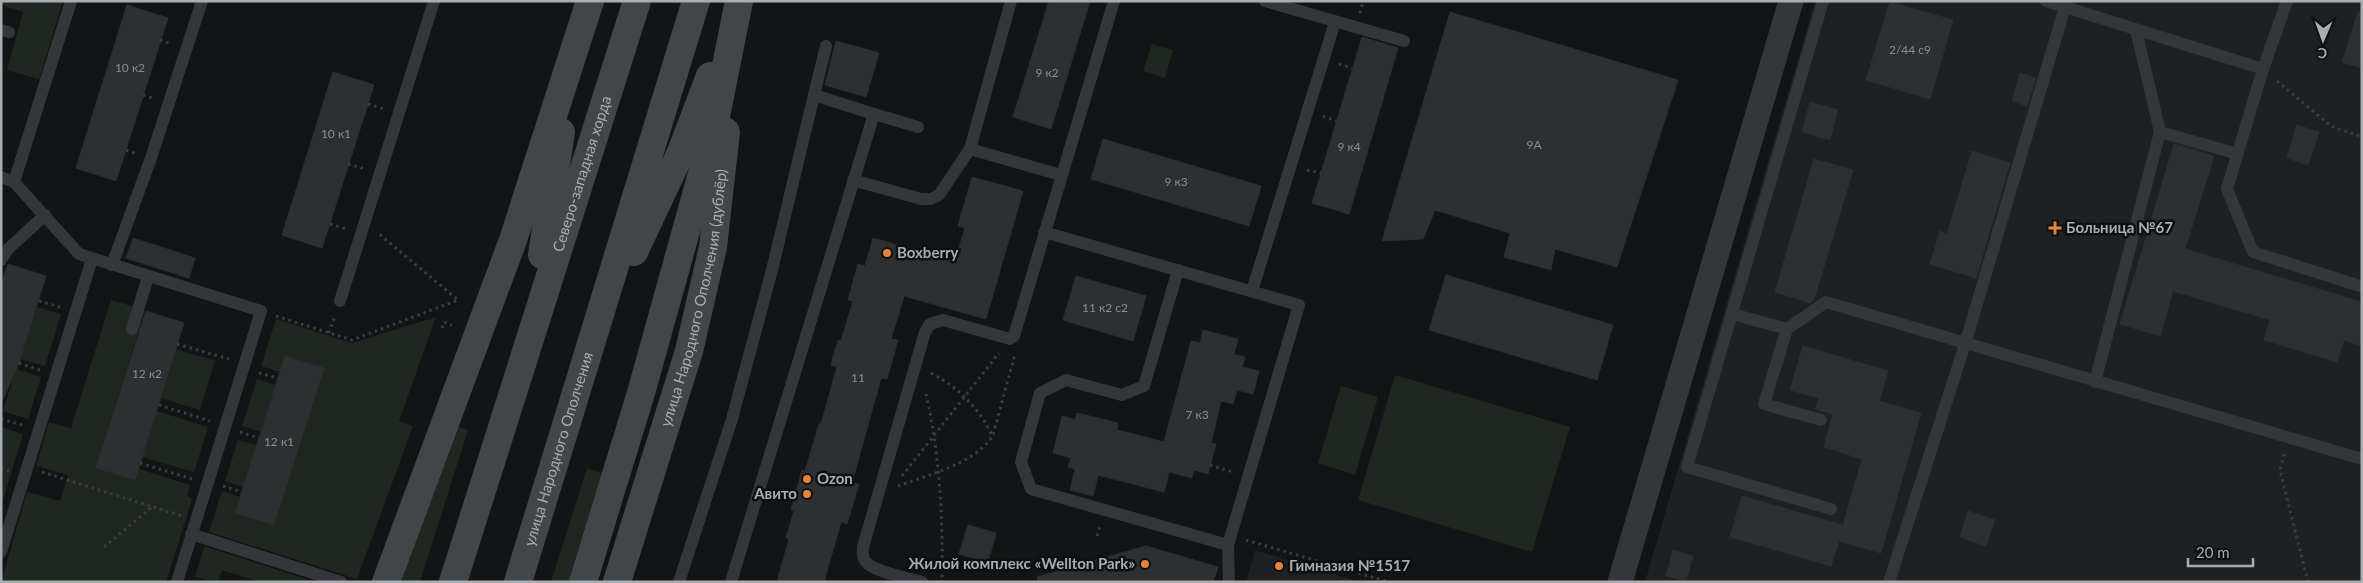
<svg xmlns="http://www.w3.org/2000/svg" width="2363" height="583" font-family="Lato,sans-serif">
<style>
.built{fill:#1f2022}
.green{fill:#202720}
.building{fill:#2e2f31;stroke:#2d2e31}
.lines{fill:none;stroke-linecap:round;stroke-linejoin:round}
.path{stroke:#3b3e40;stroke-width:3;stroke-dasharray:2.5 4;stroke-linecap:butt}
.service{stroke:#343639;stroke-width:12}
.minor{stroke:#343639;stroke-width:25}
.secondary{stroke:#434649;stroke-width:28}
.poi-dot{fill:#e5833b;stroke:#0e0f10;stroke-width:2}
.labels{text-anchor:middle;stroke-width:5;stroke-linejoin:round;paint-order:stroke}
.number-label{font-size:12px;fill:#888e93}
.street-label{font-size:15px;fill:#a6aeb4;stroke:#0e0f10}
.poi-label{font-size:15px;font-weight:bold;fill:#a6aeb4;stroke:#0e0f10;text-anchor:start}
</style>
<rect width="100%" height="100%" fill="#131415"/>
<g class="built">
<path d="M1815,1H2362V582H1645Z"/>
<path d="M1255,550L1360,582H1246Z"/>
</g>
<g class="green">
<path d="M1,1H63L39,79L7,70L23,12L1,5Z"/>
<path d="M1152,44L1173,50L1165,78L1143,71Z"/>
<path d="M111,300L145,310L96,468L135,480L139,469L190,485L187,496L192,499L166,582H1L27,492L60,501L68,475L36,466L49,422L71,428Z"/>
<path d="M37,307L61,314L45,366L20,359Z"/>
<path d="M436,317L399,421L413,426L357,579L209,532L222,491L240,497L235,513L274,525L324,368L285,356L280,372L261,366L276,319L352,343Z"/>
<path d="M176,349L215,361L200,410L161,398Z"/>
<path d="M16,369L41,377L28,419L3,411Z"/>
<path d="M1395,375L1570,427L1532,552L1358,500Z"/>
<path d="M257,379L276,385L261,432L242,426Z"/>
<path d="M1341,386L1378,397L1355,475L1318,463Z"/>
<path d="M157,411L208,427L194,472L142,457Z"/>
<path d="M456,426L468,430L420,582H401Z"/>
<path d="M1,427L23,434L1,507Z"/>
<path d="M238,440L257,445L243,487L225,481Z"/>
<path d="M587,468L602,473L568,582H551Z"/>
<path d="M204,547H207L315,582H260L222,570L218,582L195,577Z"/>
</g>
<g class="building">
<path d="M1049,1H1090L1051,129L1013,117Z"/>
<path d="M1890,2L1953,20L1930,99L1866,80Z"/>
<path d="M127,5L168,18L116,181L76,168Z"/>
<path d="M1450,12L1678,80L1617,267L1555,249L1551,270L1504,257L1510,233L1435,210L1423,239L1382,241Z"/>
<path d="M2358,12H2362V68L2342,62Z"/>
<path d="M1362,37L1398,48L1349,214L1312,203Z"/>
<path d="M836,41L879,53L866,97L825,85Z"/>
<path d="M333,72L374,85L322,248L282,235Z"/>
<path d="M2020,73L2036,78L2027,106L2012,101Z"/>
<path d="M1810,102L1838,110L1830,140L1802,132Z"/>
<path d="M2297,125L2319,132L2308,165L2287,158Z"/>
<path d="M1103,139L1261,186L1249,226L1091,179Z"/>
<path d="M2174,144L2214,156L2185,249L2362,302V346L2344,340L2337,362L2264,340L2270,320L2173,291L2160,336L2120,324Z"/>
<path d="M1972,151L2010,163L1976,278L1930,264L1940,231L1947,234Z"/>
<path d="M1814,159L1853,170L1814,300L1810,303L1775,292Z"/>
<path d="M972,177L1023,191L986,319L904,296L891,339L898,340L887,379L881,378L852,483L859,484L847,524L841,522L824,582H777L789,539L786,538L794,511L791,510L802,470L805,471L819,424H821L837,367L831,365L838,340L841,341L853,301L848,300L858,264L865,266L873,238L955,261L965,228L958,226Z"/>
<path d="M133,238L195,258L189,278L126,258Z"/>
<path d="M8,264L46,276L19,363L1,404V285Z"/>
<path d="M1446,275L1613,325L1597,380L1429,330Z"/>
<path d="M1076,276L1146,296L1133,341L1063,320Z"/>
<path d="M146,311L184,323L135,480L96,468Z"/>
<path d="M1203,330L1238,339L1234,354L1245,357L1242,367L1259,371L1253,394L1237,390L1233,404L1221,401L1211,443L1216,444L1208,474L1194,470L1192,478L1169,472L1164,492L1098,475L1093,496L1070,490L1075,469L1068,467L1071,458L1053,453L1062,416L1075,420L1077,413L1118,423L1117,430L1164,442L1191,341L1200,343Z"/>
<path d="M1803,346L1888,371L1879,401L1921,413L1881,553L1839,541L1831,566L1730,537L1742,496L1843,525L1862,459L1824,447L1833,414L1815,409L1819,398L1790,390Z"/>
<path d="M285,356L324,368L274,525L235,513Z"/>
<path d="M1968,511L1995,520L1986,546L1960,537Z"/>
<path d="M968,525L996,533L988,562L959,554Z"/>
<path d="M1146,546L1218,567L1213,582H1038L1037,577Z"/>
<path d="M1673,550L1693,556L1686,581L1666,576Z"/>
</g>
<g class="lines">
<g class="path">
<path d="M1360,13L1363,1"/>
<path d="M160,40L172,44"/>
<path d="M1339,64L1352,68"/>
<path d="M2277,81L2331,126L2362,137"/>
<path d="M143,95L152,98"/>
<path d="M368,104L384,109"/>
<path d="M1323,116L1336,121"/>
<path d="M126,150L135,153"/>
<path d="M348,164L365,169"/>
<path d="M1307,170L1321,173"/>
<path d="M330,224L346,229"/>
<path d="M39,301L60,307"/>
<path d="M276,316L352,340L458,300L379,234"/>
<path d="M442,328L444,322L452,325"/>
<path d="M329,333L335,316"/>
<path d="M177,344L229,359"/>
<path d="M19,363L40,370"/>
<path d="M259,373L278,378"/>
<path d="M931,373C959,388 977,406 992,435"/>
<path d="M926,394C940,456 943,518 942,582"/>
<path d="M159,405L210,421"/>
<path d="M1,419L22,425"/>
<path d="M240,432L259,438"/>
<path d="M2284,454L2280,470L2308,582"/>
<path d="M140,463L192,479"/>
<path d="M1210,465L1233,472"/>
<path d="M1,468L9,471"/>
<path d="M42,472L182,516"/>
<path d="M902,476L999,353"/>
<path d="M223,486L242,492"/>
<path d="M898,486C927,475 976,464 993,435L1015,354"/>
<path d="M1097,536L1100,525"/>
<path d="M1246,540L1389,582"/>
<path d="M104,547L152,507"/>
</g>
<g class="service">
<path d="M1265,1L1404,41"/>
<path d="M1823,1L1687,467L1831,509"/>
<path d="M2046,1L2263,69L2287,1"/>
<path d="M1,30L9,32"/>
<path d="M2136,30L2160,132L2238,154"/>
<path d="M2263,69L2227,189L2253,252L2360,286"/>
<path d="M814,95L826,46"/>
<path d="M874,114L918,127"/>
<path d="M970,149L1061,175"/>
<path d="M1,177L14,182L79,254L261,311L177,582"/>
<path d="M853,180L921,199H931L939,195L970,149L1011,1"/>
<path d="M14,182L71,1"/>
<path d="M1044,232L1299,305L1228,545L1229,582"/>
<path d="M1,260L8,249L45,215"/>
<path d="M112,265L151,158L202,1"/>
<path d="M1178,270L1144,386L1122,395L1066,380L1040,393L1021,462L1031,489L1228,545"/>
<path d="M1252,291L1335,22"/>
<path d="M340,301L434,1"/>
<path d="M1732,314L1787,329L1826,302L2362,459"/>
<path d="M132,329L148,277"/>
<path d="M1787,329L1764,404L1821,420"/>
<path d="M2095,382L2160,132"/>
<path d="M191,534L341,582"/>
<path d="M1,552L92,259"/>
<path d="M679,582L732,419L772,270L814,95L874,114L731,582"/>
<path d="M922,582C909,578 874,572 866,562C862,558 863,553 863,547L925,332L930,324L943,320L1010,339L1014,336L1114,1"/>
<path d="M1889,582L1965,344L2065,7"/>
</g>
<path class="minor" d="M1620,582L1791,1"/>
<g class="secondary">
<path d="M634,252L681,152L710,76"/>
<path d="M542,255L561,132"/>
<path d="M386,582L513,240L590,1"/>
<path id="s1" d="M453,582L637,1"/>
<path id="s2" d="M518,582L696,1"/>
<path d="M583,582L641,393L711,141L739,1"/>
<path id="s3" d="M617,582L689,351L713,247L726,132"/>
</g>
</g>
<g class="poi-dot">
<path d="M2052.5 220.5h5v5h5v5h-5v5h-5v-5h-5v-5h5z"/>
<circle cx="887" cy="253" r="5"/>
<circle cx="807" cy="479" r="5"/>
<circle cx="807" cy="494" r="5"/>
<circle cx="1145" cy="564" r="5"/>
<circle cx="1279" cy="566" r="5"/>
</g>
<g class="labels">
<g class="number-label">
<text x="1910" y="54">2/44 с9</text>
<text x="130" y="72">10 к2</text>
<text x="1047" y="77">9 к2</text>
<text x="336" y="138">10 к1</text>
<text x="1534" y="149">9А</text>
<text x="1349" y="151">9 к4</text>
<text x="1176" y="186">9 к3</text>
<text x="1105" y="312">11 к2 с2</text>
<text x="147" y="378">12 к2</text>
<text x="858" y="382">11</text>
<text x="1197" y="419">7 к3</text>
<text x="279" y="446">12 к1</text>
</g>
<g class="street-label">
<text dy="5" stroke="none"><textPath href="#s1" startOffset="428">Северо-западная хорда</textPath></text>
<text dy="5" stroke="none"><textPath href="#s3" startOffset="295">улица Народного Ополчения (дублёр)</textPath></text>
<text dy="5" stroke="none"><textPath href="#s2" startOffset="139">улица Народного Ополчения</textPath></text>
</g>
<g class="poi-label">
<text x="2066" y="233">Больница №67</text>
<text x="897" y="258">Boxberry</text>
<text x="817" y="484">Ozon</text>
<text x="797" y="499" text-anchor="end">Авито</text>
<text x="1135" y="569" text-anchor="end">Жилой комплекс «Wellton Park»</text>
<text x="1289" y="571">Гимназия №1517</text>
</g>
</g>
<rect width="2363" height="583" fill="none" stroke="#a6aeb4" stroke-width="5"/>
<g transform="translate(2323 40) rotate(182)" stroke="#0e0f10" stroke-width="4" paint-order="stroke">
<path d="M0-4L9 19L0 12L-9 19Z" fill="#a6aeb4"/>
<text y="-8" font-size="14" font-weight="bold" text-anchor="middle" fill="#a6aeb4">С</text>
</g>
<path d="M2188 558v8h65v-8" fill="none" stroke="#a6aeb4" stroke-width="2.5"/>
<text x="2196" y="558" font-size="15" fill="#a6aeb4" stroke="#0e0f10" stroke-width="4" paint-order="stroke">20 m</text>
</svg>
